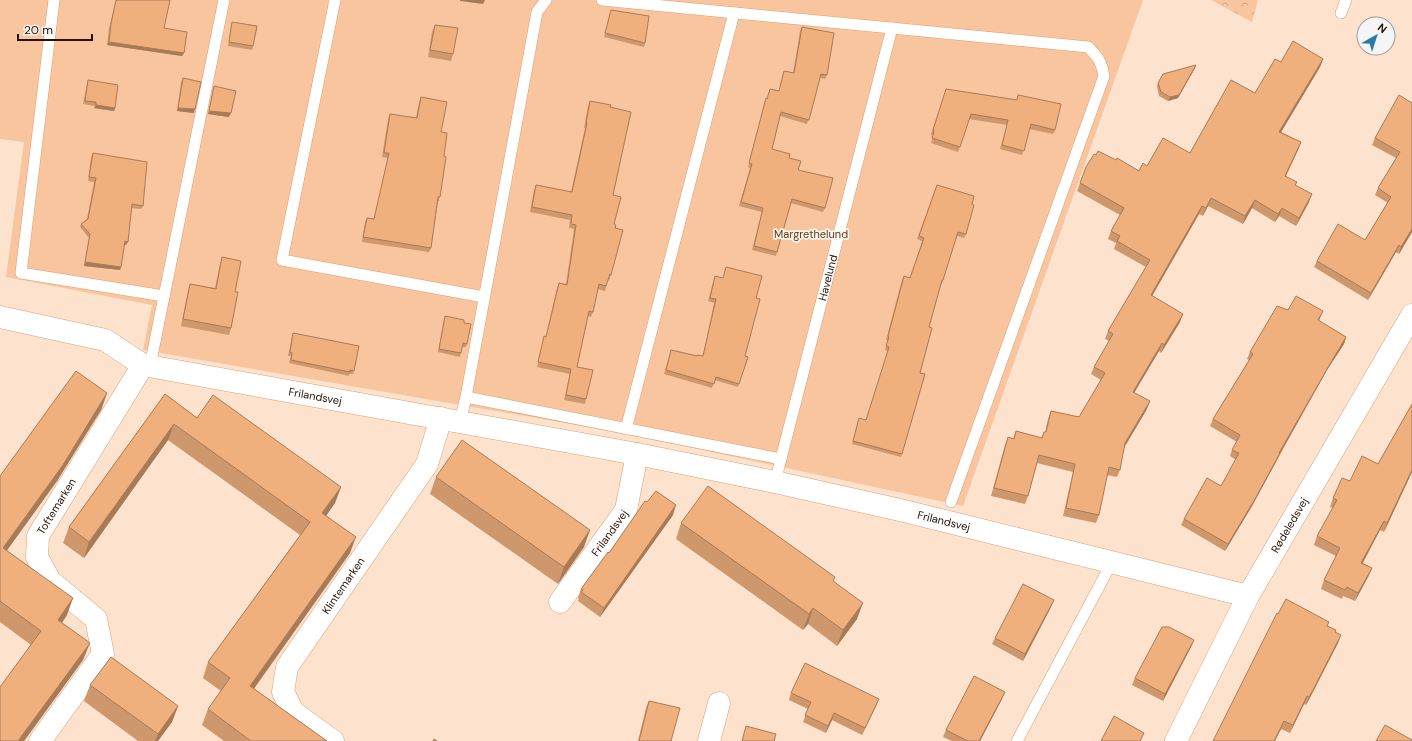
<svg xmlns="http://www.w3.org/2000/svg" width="1412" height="741" font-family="'DM Sans',sans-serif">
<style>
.forest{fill:url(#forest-crowns)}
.garden{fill:#f8c59e}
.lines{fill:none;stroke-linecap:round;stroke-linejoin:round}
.service-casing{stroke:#de9f6e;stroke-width:12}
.minor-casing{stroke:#de9f6e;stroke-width:23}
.tertiary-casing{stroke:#de9f6e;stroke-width:23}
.service{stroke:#fff;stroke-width:11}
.minor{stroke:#fff;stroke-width:22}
.tertiary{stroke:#fff;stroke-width:22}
.wall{fill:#ce976c}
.shaded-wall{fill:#a87b58}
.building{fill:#f0b07e;stroke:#a87b58}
.labels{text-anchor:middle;stroke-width:3.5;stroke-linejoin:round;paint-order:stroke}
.park-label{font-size:11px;fill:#6b3903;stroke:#f5f5f5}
.street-label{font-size:11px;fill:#271000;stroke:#f5f5f5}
</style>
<defs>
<pattern id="forest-crowns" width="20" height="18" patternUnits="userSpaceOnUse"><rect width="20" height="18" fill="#f8c59e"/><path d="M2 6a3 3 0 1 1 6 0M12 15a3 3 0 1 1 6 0" fill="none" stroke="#d5a886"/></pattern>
</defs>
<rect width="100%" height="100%" fill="#fde2ce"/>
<path class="forest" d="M1211,0H1258L1252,22Z"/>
<path class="garden" d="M0,0H1143L963,506L623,433L143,350L152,305L6,277L24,142L0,139Z"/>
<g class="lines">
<defs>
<g id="service">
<path d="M54,0L21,273L164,296"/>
<path d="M335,0L282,260L484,297"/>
<path d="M602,0L1088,47C1099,58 1101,61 1104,76L951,502"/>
<path d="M1341,13L1346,0"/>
<path d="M150,366L224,0"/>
<path d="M466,397L781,459"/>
<path d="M460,422L466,397L537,12L546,0"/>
<path d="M626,429L734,13"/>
<path id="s1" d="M775,482L892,28"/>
<path d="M1017,741L1112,562"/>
</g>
<g id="minor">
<path id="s2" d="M0,317L105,340L143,365L637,454L775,482L900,510L1248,596"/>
<path id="s3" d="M560,602L626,510L637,454"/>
<path id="s4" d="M40,741L103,654L96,619L50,581L37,557L38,536L143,365"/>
<path id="s5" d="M333,741L293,712L283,692L287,667L427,464L441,418"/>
<path d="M709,741L719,703"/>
</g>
<g id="tertiary">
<path id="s6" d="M1176,741L1248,596L1412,315"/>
</g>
</defs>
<use href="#service" class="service-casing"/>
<use href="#minor" class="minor-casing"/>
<use href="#tertiary" class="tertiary-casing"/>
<use href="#service" class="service"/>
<use href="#minor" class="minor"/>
<use href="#tertiary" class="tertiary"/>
</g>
<g class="wall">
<path d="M116,0H170L164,28L182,56L107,45L109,28Z"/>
<path d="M611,10L645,43L644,47L604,37Z"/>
<path d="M232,22L253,46L252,50L228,46L231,26Z"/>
<path d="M435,25L453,54L451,61L428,57L432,32Z"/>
<path d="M802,27L827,75L825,79L820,78L807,124L780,116L772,149L789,158L798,170L825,208L823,212L791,203L776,256L752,250L762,212L739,206L750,168L748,167L765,102L766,98L767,99L770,89L779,91L784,71L793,73L800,31Z"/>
<path d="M1323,59L1320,67L1281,132L1301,142L1298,150L1286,176L1295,185L1309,202L1296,226L1279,216L1275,222L1252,208L1243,224L1208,206L1203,216L1199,214L1152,296L1180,322L1161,353L1159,351L1134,392L1147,409L1124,448L1120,470L1117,477L1107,475L1099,515L1096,523L1063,516L1073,472L1037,463L1028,496L1025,504L991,496L1005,445L1008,437L1013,439L1016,431L1042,438L1044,432H1045L1048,419L1051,411L1079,417L1101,380L1091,374L1094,367L1109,341L1105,339L1108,331L1146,267L1114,249L1116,243L1108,239L1111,231L1120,215L1077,191L1080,183L1096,155L1139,171L1147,166L1190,153L1255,93L1281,62Z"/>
<path d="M1195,68L1178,98L1168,101L1159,96L1157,86L1158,83Z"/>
<path d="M183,78L194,113L177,111L181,82Z"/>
<path d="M88,80L115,108L114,111L94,108L95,106L83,104L87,84Z"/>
<path d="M214,86L229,117L208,114Z"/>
<path d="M946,89L1017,100L1018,95L1055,130L1053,134L1029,129L1022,155L1000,149L1007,125L969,119L958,152L931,143L933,137L931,134Z"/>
<path d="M421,97L441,132L444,156L439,201H438L431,248L429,252L362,242L365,222L367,218L374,219L388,158L382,157L388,119L390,114L416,118L419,102Z"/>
<path d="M590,101L610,107L614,224L615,228L611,275L609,280L608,279L605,291L598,289L593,312L591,317L588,316L577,367L586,399L585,404L564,400L570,374L537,367L543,341L544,336H546L557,288L559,283L566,284L574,229L569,228L570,220L530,212L534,190L536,185L571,192L585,128H584L588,106Z"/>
<path d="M1412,103V232L1399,254L1396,252L1368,300L1314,267L1317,261L1365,240L1388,203L1375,195L1378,188L1396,158L1372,145L1375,138Z"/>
<path d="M93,153L143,206L141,209L131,208L126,245H124L121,267L120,270L84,266L89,238L80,227L81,224L87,219L94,182L88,181L91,157Z"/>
<path d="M937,185L966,234L964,238L957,236L943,280L942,284H941L929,327L920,373L901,457L852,444L858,422L866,420L888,351L885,350L888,340H886L902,280L904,276L910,278L922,241L917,239Z"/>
<path d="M222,257L235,292L231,328L229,335L181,326L188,291L190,284L215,288L220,264Z"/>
<path d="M715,276L756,298L745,356L748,357L738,387L715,380L712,388L664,374L671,350L697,356H703L714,303L708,301Z"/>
<path d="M1288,310L1320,318L1319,321L1346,337L1344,344L1327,370L1280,454L1277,460L1252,506L1225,551L1181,525L1184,519L1221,486L1236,460L1230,456L1232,450L1237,442L1210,426L1213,419L1249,360L1247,359L1250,352Z"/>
<path d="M445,316L464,323L467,344L466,347H462L460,357L438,352L444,320Z"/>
<path d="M293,333L354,371L353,374H349V376L289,363L291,356H288L292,337Z"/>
<path d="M107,393L101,410L57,481L7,550L67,615L62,623L83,660L24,741H0L31,645L0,622V476Z"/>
<path d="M165,394L197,418L341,487L335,503L326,516L350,553L254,689L327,741H224L202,725L208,709L221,691L203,678L208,662L300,535L168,440L84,558L63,543L69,527Z"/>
<path d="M1412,404V472L1384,532L1380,530L1363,563L1372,568L1368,577L1355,601L1343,596L1342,599L1321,589L1324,580L1336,556L1314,545L1317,536L1333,508L1330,507L1333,498L1350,481L1378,464Z"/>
<path d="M436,477L584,547L558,584L430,494Z"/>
<path d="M673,515L600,617L578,601L579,599L578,598L581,589L609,553Z"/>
<path d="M681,523L834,582L857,619L837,646L808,624L803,630L676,539Z"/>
<path d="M1051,607L1023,661L992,644L995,638Z"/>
<path d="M1328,626L1336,632L1338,643L1310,698L1306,705L1304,704L1290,733L1281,729L1275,741Z"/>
<path d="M1194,640L1191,647L1163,701L1132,685L1135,678Z"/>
<path d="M90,685L178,706L172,722L158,741H138L84,701Z"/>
<path d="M791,693L876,706L862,735L832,720L826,733L803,722L808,709L789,700Z"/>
<path d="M1002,699L980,741H952L943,737L946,730Z"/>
<path d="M649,701L671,741H638L646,708Z"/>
</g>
<g class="shaded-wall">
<path d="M460,0H485L483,4L460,1Z"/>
<path d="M109,42L184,53L182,56L107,45Z"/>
<path d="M1323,59L1320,67L1277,139L1279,132Z"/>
<path d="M1196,65L1195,68L1178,98L1168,101L1170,97Z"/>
<path d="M96,105L115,108L114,111L94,108Z"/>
<path d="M178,108L195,109L194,113L177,111Z"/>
<path d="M209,111L231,113L229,117L208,114Z"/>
<path d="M1301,142L1298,150L1282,184L1285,176Z"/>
<path d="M1312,194L1309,202L1296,226L1299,218Z"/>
<path d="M1211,198L1208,206L1203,216L1206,208Z"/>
<path d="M1255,200L1252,208L1243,224L1245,216Z"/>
<path d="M1202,206L1199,214L1148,303L1151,295Z"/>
<path d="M1282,208L1279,216L1275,222L1278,214Z"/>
<path d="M1412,229V232L1399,254L1401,247Z"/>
<path d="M125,241L128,242L126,245H124Z"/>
<path d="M1399,245L1396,252L1368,300L1371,293Z"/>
<path d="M85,262L121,267L120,270L84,266Z"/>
<path d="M1323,311L1320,318L1315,327L1318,320Z"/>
<path d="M1183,314L1180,322L1161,353L1164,345Z"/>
<path d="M1346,337L1344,344L1327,370L1280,454L1277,460L1252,506L1225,551L1228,544L1279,453L1330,364Z"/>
<path d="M1162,343L1159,351L1130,400L1133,392Z"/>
<path d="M107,393L101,410L57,481L0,560L3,548Z"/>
<path d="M1150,401L1147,409L1122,451L1125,443Z"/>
<path d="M174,424L168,440L84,558L89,542Z"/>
<path d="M1412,470V472L1384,532L1387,523Z"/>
<path d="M341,487L335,503L317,529L322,513Z"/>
<path d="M676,505L673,515L600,617L604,608Z"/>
<path d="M1384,521L1380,530L1358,571L1361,563Z"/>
<path d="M590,530L584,547L558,584L564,567Z"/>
<path d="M356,537L350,553L244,702L250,686Z"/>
<path d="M1372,568L1368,577L1355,601L1358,593Z"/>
<path d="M73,598L67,615L52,637L58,620Z"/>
<path d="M1054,600L1051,607L1023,661L1025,654Z"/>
<path d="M863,603L857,619L837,646L843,630Z"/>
<path d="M813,608L808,624L803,630L809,614Z"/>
<path d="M1341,635L1338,643L1306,705L1309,697Z"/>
<path d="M1194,640L1191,647L1163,701L1165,694Z"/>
<path d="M90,643L83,660L24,741H18Z"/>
<path d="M1005,692L1002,699L980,741H979Z"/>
<path d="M1307,696L1304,704L1290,733L1293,725Z"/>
<path d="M879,699L876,706L862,735L865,728Z"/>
<path d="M178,706L172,722L158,741H155L158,734Z"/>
<path d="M834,713L832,720L826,733L828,726Z"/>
<path d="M1284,721L1281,729L1275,741H1274Z"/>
</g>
<g class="building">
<path d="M116,0H170L164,28L187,32L184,53L109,42L111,24Z"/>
<path d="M611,10L649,16L645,43L605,33Z"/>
<path d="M232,22L257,26L253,46L229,42Z"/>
<path d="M435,25L458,28L453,54L430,50Z"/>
<path d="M802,27L834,33L827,75L821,74L809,120L781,112L772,149L790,154L789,158L801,161L798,170L833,178L825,208L792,199L777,252L754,246L763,208L741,202L752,164L749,163L766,98L767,99L770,89L779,91L784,71L794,73Z"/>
<path d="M1293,41L1323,59L1279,132L1301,142L1285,176L1297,182L1295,185L1312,194L1299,218L1282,208L1278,214L1255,200L1245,216L1211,198L1206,208L1202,206L1151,295L1183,314L1164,345L1162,343L1133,392L1150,401L1125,443L1120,470L1109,467L1099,515L1066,508L1075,464L1039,455L1028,496L994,488L1008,437L1014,439L1016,431L1042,438L1044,432H1046L1051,411L1079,417L1105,373L1094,367L1113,334L1108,331L1150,260L1117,241L1120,236L1111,231L1124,208L1080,183L1086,167L1094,154L1096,155L1098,151L1116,160L1117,158L1139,171L1143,163L1147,166L1163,138L1190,153L1231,80L1255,93L1275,59L1281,62Z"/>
<path d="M1196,65L1179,95L1170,97L1161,92L1158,83L1163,74Z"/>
<path d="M183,78L201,82L195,109L178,108Z"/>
<path d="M88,80L118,85L115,108L96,105V102L85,101Z"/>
<path d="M214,86L236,91L231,113L209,111Z"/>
<path d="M946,89L1017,100L1018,95L1061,104L1055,130L1031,124L1024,151L1002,145L1008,120L971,114L960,147L932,138L934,132L933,130Z"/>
<path d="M1399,95L1412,103V229L1401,247L1399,245L1371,293L1317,261L1338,224L1365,240L1391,197L1378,188L1400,152L1375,138Z"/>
<path d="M421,97L447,102L441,132L447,133L444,156L446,157L440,197H438L431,248L363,237L367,218L374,219L389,153H384L390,114L417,118Z"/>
<path d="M590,101L611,105L610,107L631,112L613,195L621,197L614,224L616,225L615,228L623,230L611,275L610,274L606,286L599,284L593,312L589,311L577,367L593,370L586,399L566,395L571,369L538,362L544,336L546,337L559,283L567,285L576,225L571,224L572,215L532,207L536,185L572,192L587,123H586Z"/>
<path d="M93,153L147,162L143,206L132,204L128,242L125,241L121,267L85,262L90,234L81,224L88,219L96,178L89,177Z"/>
<path d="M937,185L974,196L972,204L974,205L966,234L958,232L943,280H942L929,327L932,328L920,373L925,374L902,454L853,441L859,418L866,420L889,347L886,346L889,337L888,336L904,276L910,278L924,238L919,236Z"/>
<path d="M222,257L241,261L235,292H238L231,328L183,319L190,284L216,289Z"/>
<path d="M726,267L762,276L756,298L760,299L745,356L748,357L739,384L716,377L714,384L666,370L671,350L697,356V355L703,356L716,299L710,298L715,276L723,278Z"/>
<path d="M1296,296L1323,311L1318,320L1346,337L1330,364L1279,453H1280L1255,499L1228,544L1184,519L1207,478L1221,486L1239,453L1232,450L1240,435L1213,419L1253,354L1250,352L1277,306L1288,310Z"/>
<path d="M445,316L464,320V323L471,324L467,344L463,343L461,353L439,349Z"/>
<path d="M293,333L359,346L354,371L350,370V372L291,360L292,353L290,352Z"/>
<path d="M76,371L107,393L63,465L3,548L73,598L58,620L90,643L18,741H0V687L41,631L0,601V476Z"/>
<path d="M165,394L197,418L213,395L341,487L322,513L356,537L250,686L327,741H251L208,709L230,678L208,662L310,522L174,424L89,542L69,527Z"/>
<path d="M1412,404V470L1387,523L1384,521L1361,563L1372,568L1358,593L1347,587L1345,590L1324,580L1340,548L1317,536L1337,500L1333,498L1342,478L1350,481L1362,456L1378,464Z"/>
<path d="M462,440L590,530L564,567L436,477Z"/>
<path d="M708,486L835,577L833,581L863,603L843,630L813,608L809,614L681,523Z"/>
<path d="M656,491L676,505L604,608L581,592L583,590L581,589L608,552L609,553L645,501L647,502Z"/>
<path d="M1023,584L1054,600L1025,654L995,638Z"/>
<path d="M1286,599L1329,622L1327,626L1336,630L1335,632L1341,635L1313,690L1309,697L1307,696L1293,725L1284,721L1274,741H1213L1277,613L1278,614Z"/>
<path d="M1162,627H1169L1194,640L1165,694L1135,678Z"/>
<path d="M111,657L178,706L158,734L90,685Z"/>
<path d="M805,663L879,699L865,728L834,713L828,726L805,715L811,702L791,693Z"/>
<path d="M974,676L1005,692L979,741H968L946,730Z"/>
<path d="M649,701L680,708L671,741H639Z"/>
<path d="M1114,716L1144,733L1140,741H1101Z"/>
<path d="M1385,725L1412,740V741H1376Z"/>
<path d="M746,726L776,734L774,741H742Z"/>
<path d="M434,739L437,741H433Z"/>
</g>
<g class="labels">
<g class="park-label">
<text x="811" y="238">Margrethelund</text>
</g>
<g class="street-label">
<text dy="4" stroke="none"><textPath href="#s1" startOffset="211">Havelund</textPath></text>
<text dy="4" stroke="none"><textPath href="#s2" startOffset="328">Frilandsvej</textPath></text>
<text dy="4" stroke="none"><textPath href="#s4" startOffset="286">Toftemarken</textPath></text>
<text dy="4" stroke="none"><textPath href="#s2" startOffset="969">Frilandsvej</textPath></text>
<text dy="4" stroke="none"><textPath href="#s6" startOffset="244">Rødeledsvej</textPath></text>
<text dy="4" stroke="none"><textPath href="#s3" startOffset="85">Frilandsvej</textPath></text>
<text dy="4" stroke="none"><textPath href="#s5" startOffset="196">Klintemarken</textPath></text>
</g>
</g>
<g transform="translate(1376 36) rotate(39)"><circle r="19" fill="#f5f5f5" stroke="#a39993"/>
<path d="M0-3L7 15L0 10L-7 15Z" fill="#277aaa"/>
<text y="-6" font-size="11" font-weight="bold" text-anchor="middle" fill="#271000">N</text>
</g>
<path d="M18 34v6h74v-6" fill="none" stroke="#271000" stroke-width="2"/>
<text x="24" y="34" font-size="12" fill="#271000" stroke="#f5f5f5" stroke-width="3" paint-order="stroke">20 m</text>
</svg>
